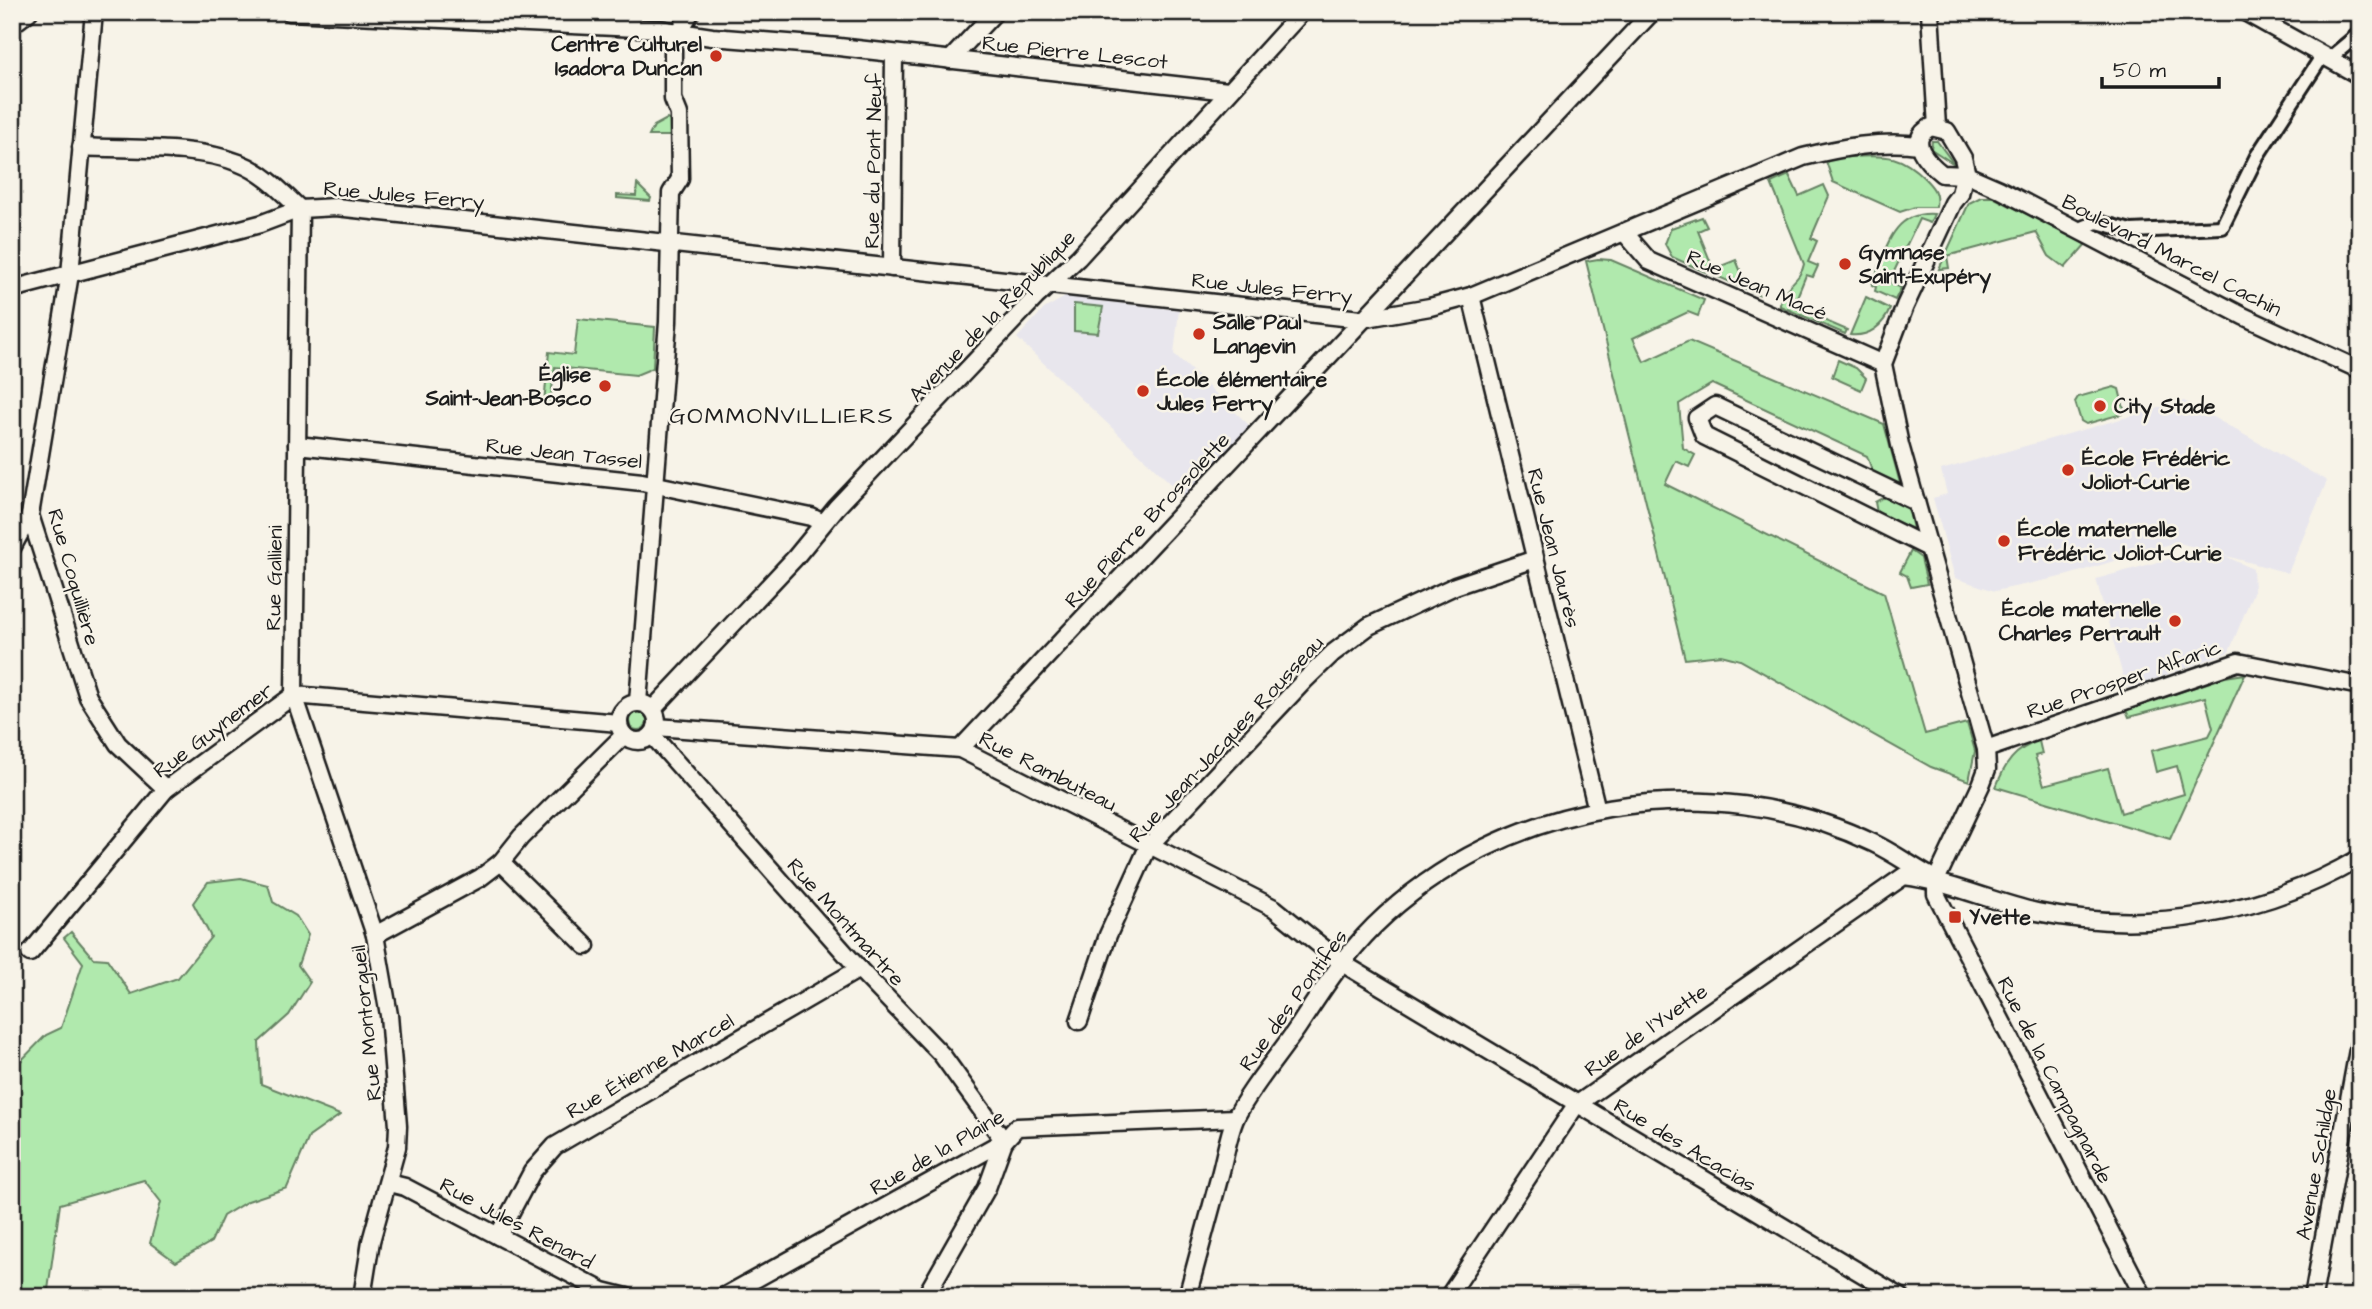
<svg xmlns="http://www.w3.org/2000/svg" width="2372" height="1309" font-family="'Architects Daughter',sans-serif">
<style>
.built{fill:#e8e6ed}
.green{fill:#b0e9ad;stroke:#668264;stroke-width:2}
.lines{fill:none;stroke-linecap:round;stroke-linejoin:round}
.pedestrian-casing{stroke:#1c1c1c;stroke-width:18}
.minor-casing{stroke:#1c1c1c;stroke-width:21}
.pedestrian{stroke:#f7f3e8;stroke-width:12}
.minor{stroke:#f7f3e8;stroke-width:16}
.poi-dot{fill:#c8321e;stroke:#f7f3e8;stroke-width:2.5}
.labels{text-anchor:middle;stroke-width:5;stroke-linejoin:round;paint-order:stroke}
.poi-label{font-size:21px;font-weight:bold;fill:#1c1c1c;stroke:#f7f3e8;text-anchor:start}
.street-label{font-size:21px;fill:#1c1c1c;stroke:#f7f3e8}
.neighbourhood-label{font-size:23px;letter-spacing:2px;fill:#1c1c1c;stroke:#f7f3e8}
</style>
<rect width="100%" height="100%" fill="#f7f3e8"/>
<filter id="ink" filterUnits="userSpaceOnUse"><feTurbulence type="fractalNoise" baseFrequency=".0143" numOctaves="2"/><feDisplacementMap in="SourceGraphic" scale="14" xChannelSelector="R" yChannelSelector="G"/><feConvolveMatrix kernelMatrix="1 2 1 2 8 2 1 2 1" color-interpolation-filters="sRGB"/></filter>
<g filter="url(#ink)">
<g class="built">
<path d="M1065,297L1179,310L1174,354L1250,426L1184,496L1017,338L1044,309Z"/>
<path d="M2184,401L2327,481L2288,573L2223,555L2253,569L2254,590L2229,652L2131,688L2126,687L2096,579L2198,551L2219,554L2176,542L2065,576L1995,591L1955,578L1933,498L1947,494L1941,470Z"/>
</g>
<g class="green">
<path d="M667,119L672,122L674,136H649L654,126Z"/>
<path d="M1932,141H1937L1954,164L1931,149Z"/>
<path d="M1843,157C1881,157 1896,150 1924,178C1934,188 1938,193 1936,207H1915L1900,212L1833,182L1826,161Z"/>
<path d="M1789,175L1799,196L1824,185L1829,196L1811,238L1817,241L1808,262L1818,266L1813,277L1806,275L1793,307L1847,330L1845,334L1780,306C1779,288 1801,282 1804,264L1771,183Z"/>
<path d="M637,184L651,198L650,201L617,198V195L636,196Z"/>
<path d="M1981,197H1993L2086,244L2065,268L2049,256L2036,232L1947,256L1949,268L1939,269L1969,203Z"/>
<path d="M1934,214L1930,223L1919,219L1889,282L1901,288L1895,300L1875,291L1876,287L1872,285C1886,252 1890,211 1934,214Z"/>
<path d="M1702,217L1707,227L1698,231L1711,263L1708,273L1672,257L1665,244L1671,228Z"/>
<path d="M1598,259L1611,260L1704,300L1698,316L1688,312L1633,338L1644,362L1689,341L1884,424L1901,487L1873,473L1867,456L1712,384L1679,404L1683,448L1695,455L1689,467L1676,461L1665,484L1884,593L1925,734L1967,723L1975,751L1969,781L1931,767L1740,660L1721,655L1685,659L1586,261Z"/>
<path d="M1736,260L1746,284H1753L1758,294L1714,275L1716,268Z"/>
<path d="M1866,297L1890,309C1883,326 1869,337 1850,335Z"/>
<path d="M1074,304L1103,307L1098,333L1074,331Z"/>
<path d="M578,319L655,327L653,368L636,375L555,367L550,403H544L549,352L574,355Z"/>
<path d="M1838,360L1856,368L1866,378L1861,390L1832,377Z"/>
<path d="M2114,387L2119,389L2124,409L2122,414L2086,424L2081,421L2075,402L2078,397Z"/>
<path d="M1886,496L1908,506L1913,529L1877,513L1875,502Z"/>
<path d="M1911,551L1921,558L1927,584L1911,587L1907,576L1900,572Z"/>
<path d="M2245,674L2170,839L1996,787C2005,764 2014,749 2039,741L2042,754L2035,756L2044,785L2108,768L2121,813L2184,794L2177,766L2156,772L2151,751L2209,736L2213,728L2205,697L2129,717L2126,710L2225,677Z"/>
<circle cx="638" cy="721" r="9"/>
<path d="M241,878L268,885L273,902L296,916L308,935L298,965L310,982L289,1015L259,1042L261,1084L340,1115L309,1137L287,1188L248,1201L223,1216L211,1242L176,1262L150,1243L161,1202L144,1180L60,1204L47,1297H12V1070L46,1035L61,1028L83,963L64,938L71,932L93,958L107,959L131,994L178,978L211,937L193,903L208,882Z"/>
</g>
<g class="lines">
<defs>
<g id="pedestrian">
<path d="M2330,58L2360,33"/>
<path d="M2077,230L2097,222L2131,231L2222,227L2257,156L2323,55"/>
</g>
<g id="minor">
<path d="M94,12L70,274L30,515L88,697L118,744L166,789"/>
<path d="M289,12L659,29L712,37L839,47L1228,91"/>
<path d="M1930,12L1937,127"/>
<path d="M2245,12L2360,76"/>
<path d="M12,25L29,12"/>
<path d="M950,60L995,12"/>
<path d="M81,147C129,150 194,145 239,163C263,172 281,191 300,209"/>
<path d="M1967,175L1963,158L1947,131L1931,127C1905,140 1928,163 1942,174L1967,175L1999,189L2243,316L2360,370"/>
<path d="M1964,176L1960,194L1953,203L1905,306L1883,364L1900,445L1986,749L1987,769L1981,785L1936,880V894L2144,1297"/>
<path d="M300,209L294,695L375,935L389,1015L398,1126L397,1147L371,1241L362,1297"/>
<path d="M1624,232L1649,261L1883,364"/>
<path d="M892,268L894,54"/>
<path d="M12,289L260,224L300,209L336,207L1361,319L1430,307L1471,296L1803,157C1840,148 1880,140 1919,145"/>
<path d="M1471,296L1597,810"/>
<path d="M297,445L642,482L811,517L823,523"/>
<path d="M1916,502L1715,406L1697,418L1704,436L1929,548"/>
<path d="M12,548L30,515"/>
<path d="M638,702L668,322L671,193L680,179L679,114L673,99V42L691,12"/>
<circle cx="638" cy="722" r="19"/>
<path d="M653,709L795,558L836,508L1036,297L1078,258L1302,12"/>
<path d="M656,727L960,749L1274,908L1342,963L1901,1297"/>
<path d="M652,735L859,969L942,1055L1004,1141L987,1188L925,1297"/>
<path d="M960,749L1652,12"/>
<path d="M1986,749L2238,662L2360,686"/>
<path d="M501,862L586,946"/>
<path d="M375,935L480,878L501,862L521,837L624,735"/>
<path d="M30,953L166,789L294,695L619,723"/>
<path d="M1079,1021L1108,935L1148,847L1304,681L1333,653L1369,626L1455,586L1535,559"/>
<path d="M389,1183L405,1187L603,1291L627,1297"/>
<path d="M498,1236L532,1172L555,1146L859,969"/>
<path d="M723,1297L1004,1141L1017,1127L1235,1118"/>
<path d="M1187,1297C1198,1256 1209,1215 1220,1175C1225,1157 1228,1136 1235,1119C1248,1091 1280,1054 1298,1027C1321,992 1344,956 1374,926C1503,799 1710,765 1873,843C1892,852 1910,865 1928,875"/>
<path d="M1448,1297L1576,1105L1904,876C1951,882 1992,902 2037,912C2148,935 2263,915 2360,858"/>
<path d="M2313,1297L2360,1039"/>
</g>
</defs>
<use href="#pedestrian" class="pedestrian-casing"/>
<use href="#minor" class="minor-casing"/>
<use href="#pedestrian" class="pedestrian"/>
<use href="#minor" class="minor"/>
</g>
</g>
<g class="poi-dot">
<circle cx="716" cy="56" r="7"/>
<circle cx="1845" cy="264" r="7"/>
<circle cx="1199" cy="334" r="7"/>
<circle cx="605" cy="386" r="7"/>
<circle cx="1143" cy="391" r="7"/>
<circle cx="2100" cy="406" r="7"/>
<circle cx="2068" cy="470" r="7"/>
<circle cx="2004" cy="541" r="7"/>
<circle cx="2175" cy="621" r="7"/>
<rect x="1948" y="910" width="14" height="14" rx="3.5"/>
</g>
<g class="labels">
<g class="poi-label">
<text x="702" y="51" text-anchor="end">Centre Culturel<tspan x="702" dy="24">Isadora Duncan</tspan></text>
<text x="1859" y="259">Gymnase<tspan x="1859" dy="24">Saint-Exupéry</tspan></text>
<text x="1213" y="329">Salle Paul<tspan x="1213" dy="24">Langevin</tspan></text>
<text x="591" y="381" text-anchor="end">Église<tspan x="591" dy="24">Saint-Jean-Bosco</tspan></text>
<text x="1157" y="386">École élémentaire<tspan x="1157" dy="24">Jules Ferry</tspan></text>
<text x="2114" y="413">City Stade</text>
<text x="2082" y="465">École Frédéric<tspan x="2082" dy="24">Joliot-Curie</tspan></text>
<text x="2018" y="536">École maternelle<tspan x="2018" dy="24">Frédéric Joliot-Curie</tspan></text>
<text x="2161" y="616" text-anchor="end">École maternelle<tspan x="2161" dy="24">Charles Perrault</tspan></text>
<text x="1969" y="924">Yvette</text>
</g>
<g class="street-label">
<text transform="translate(1075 52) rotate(6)" y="7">Rue Pierre Lescot</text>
<text transform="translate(873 161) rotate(-89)" y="7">Rue du Pont Neuf</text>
<text transform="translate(404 195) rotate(5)" y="7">Rue Jules Ferry</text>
<text transform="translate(2172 255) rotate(27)" y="7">Boulevard Marcel Cachin</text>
<text transform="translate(1757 285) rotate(23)" y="7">Rue Jean Macé</text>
<text transform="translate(1272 288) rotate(6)" y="7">Rue Jules Ferry</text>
<text transform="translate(992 316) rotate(-46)" y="7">Avenue de la République</text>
<text transform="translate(564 453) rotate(6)" y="7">Rue Jean Tassel</text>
<text transform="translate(1147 520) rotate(-47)" y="7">Rue Pierre Brossolette</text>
<text transform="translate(1554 548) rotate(76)" y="7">Rue Jean Jaurès</text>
<text transform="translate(74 577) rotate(74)" y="7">Rue Coquillière</text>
<text transform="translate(274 578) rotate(-89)" y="7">Rue Gallieni</text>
<text transform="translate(2124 679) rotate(-19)" y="7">Rue Prosper Alfaric</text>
<text transform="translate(213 730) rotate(-37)" y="7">Rue Guynemer</text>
<text transform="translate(1226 739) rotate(-47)" y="7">Rue Jean-Jacques Rousseau</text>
<text transform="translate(1048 771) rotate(27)" y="7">Rue Rambuteau</text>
<text transform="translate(846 922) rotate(48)" y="7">Rue Montmartre</text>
<text transform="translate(1293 1000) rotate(-54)" y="7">Rue des Pontifes</text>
<text transform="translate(366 1023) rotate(-96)" y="7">Rue Montorgueil</text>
<text transform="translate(1646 1030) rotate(-35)" y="7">Rue de l'Yvette</text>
<text transform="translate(650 1066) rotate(-30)" y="7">Rue Étienne Marcel</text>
<text transform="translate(2055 1080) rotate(63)" y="7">Rue de la Campagnarde</text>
<text transform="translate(1685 1145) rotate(31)" y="7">Rue des Acacias</text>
<text transform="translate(937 1152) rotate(-30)" y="7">Rue de la Plaine</text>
<text transform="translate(2316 1164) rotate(-80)" y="7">Avenue Schildge</text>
<text transform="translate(517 1223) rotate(28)" y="7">Rue Jules Renard</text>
</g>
<g class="neighbourhood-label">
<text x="782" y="423">GOMMONVILLIERS</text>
</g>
</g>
<rect width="2372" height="1309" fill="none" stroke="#f7f3e8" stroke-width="42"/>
<rect x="21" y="21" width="2330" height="1267" fill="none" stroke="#1c1c1c" stroke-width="2.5" filter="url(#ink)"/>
<path d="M2102 77v10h117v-10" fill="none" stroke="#1c1c1c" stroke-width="3.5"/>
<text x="2113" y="77" font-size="21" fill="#1c1c1c" stroke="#f7f3e8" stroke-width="5" paint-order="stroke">50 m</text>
</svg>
